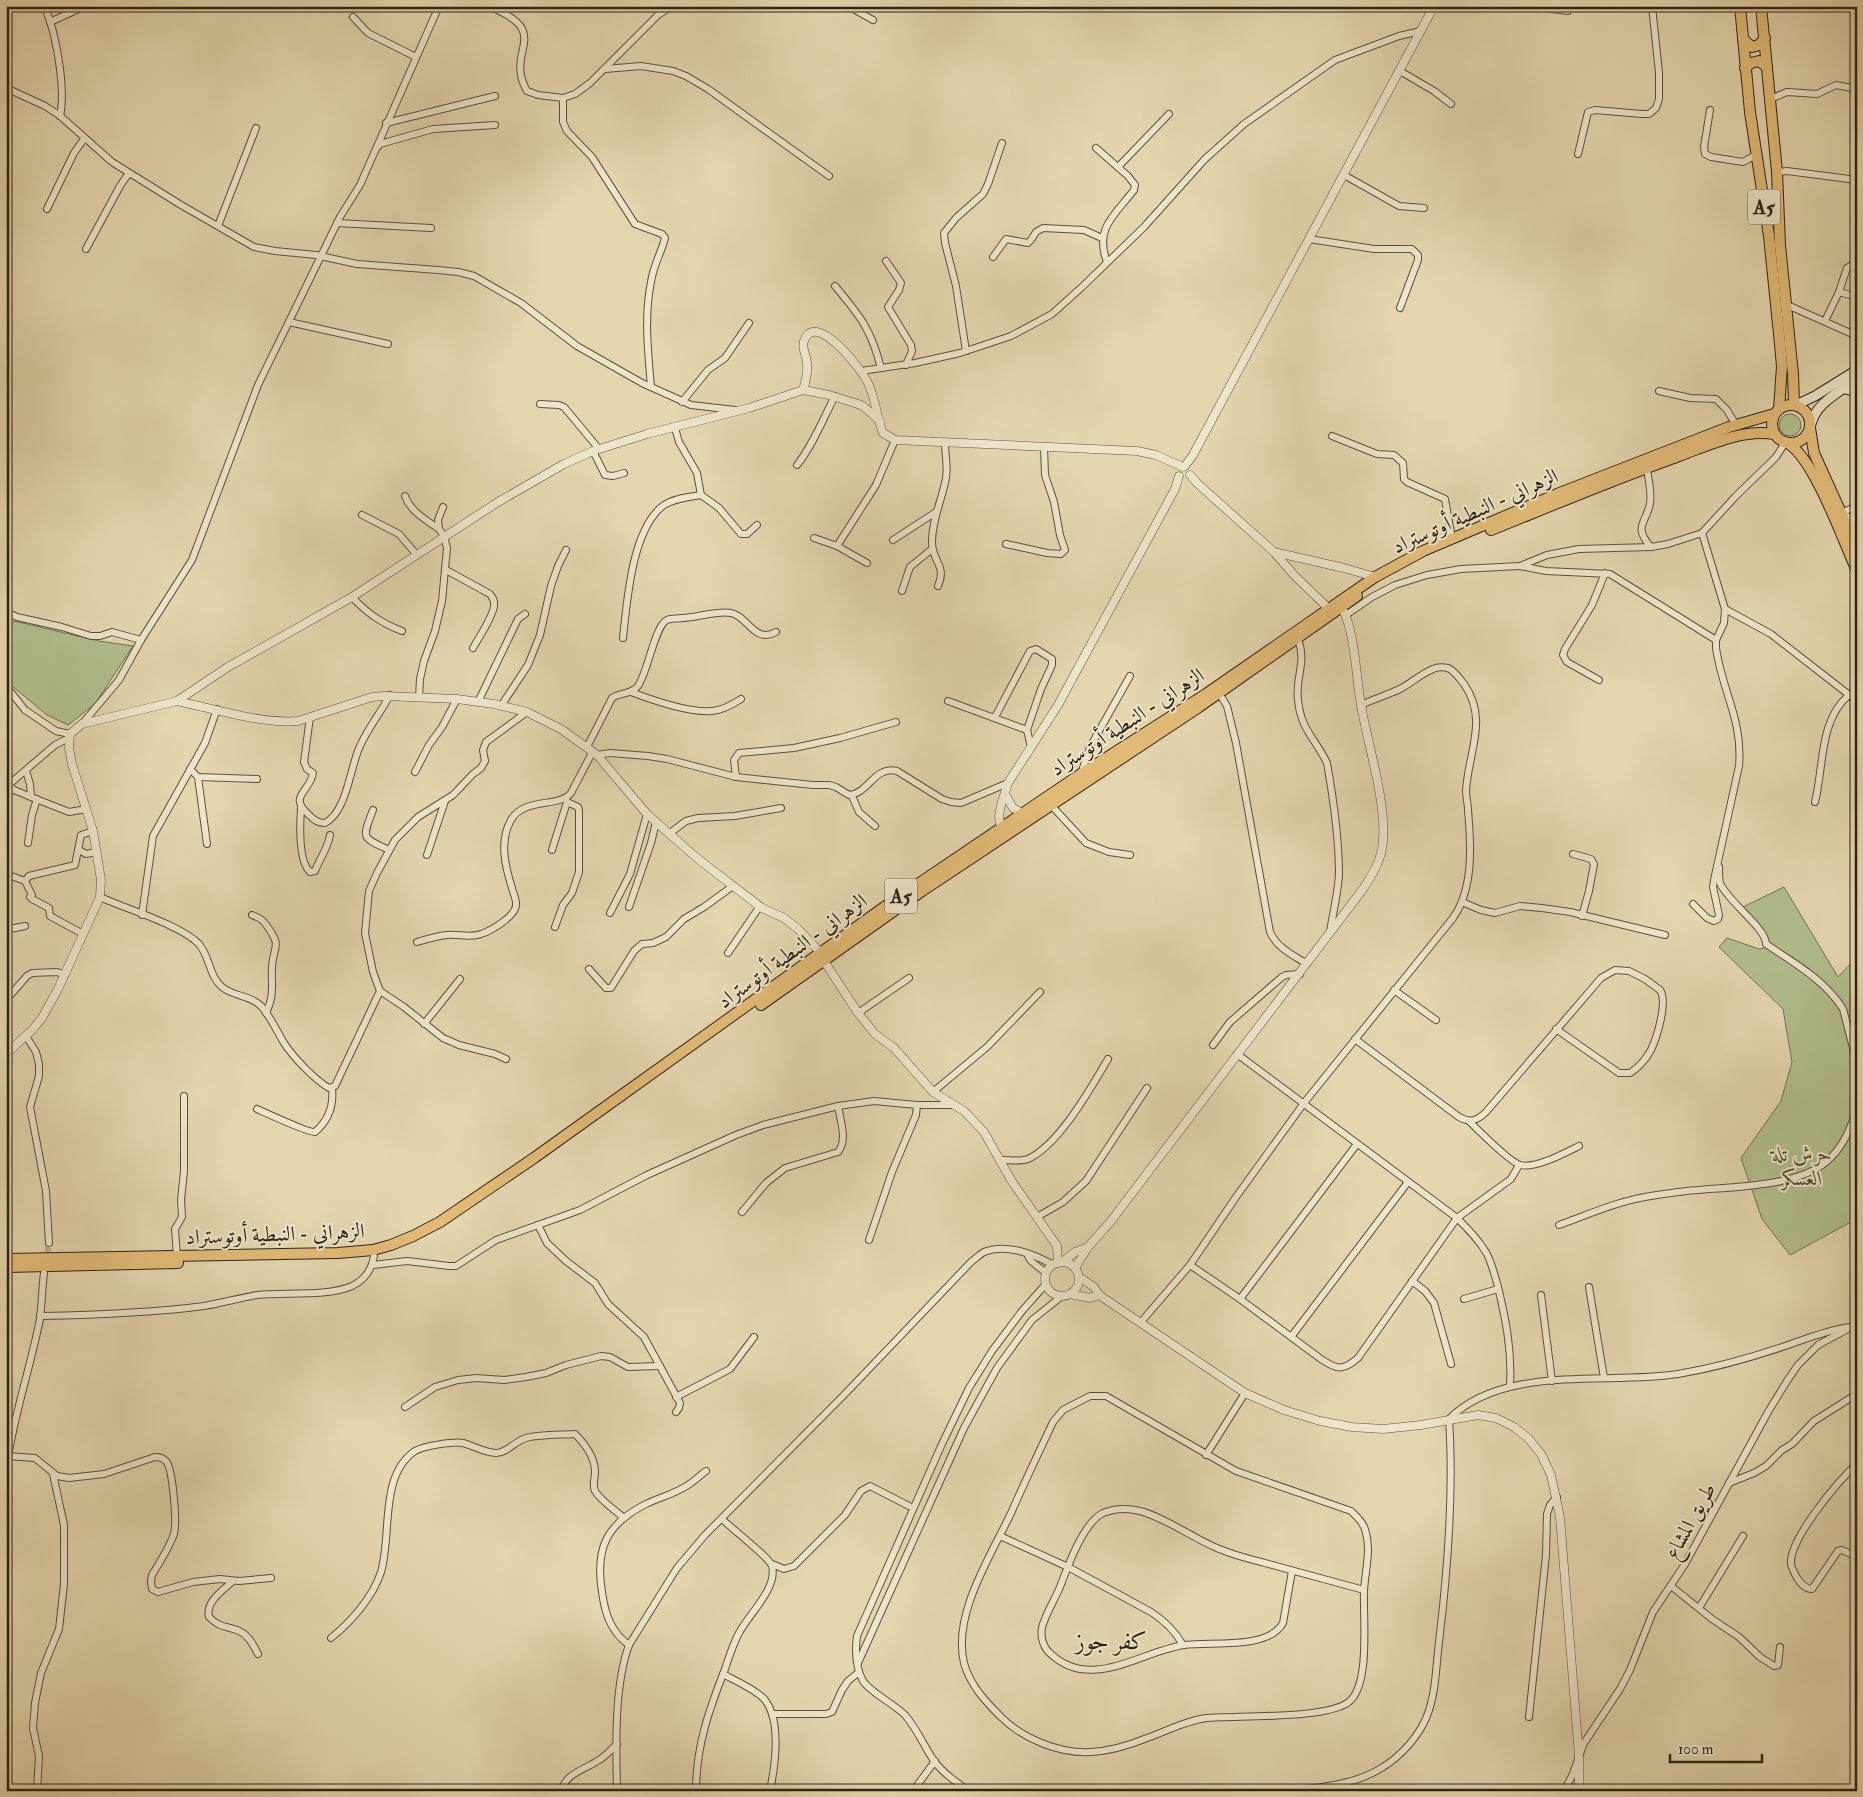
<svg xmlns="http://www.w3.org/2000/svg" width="1863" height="1797" font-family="'IM FELL Double Pica',Amiri,serif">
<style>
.green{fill:#b1be8d;stroke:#707051}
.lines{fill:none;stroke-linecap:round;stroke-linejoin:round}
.minor-tunnel{stroke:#c0b18f;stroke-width:6;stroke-dasharray:6 3;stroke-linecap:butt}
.minor-casing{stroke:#5c4f3b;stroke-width:8}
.tertiary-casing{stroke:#5c4f3b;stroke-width:9}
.secondary-casing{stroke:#2e2215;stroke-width:11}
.primary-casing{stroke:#2e2215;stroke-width:12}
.trunk-casing{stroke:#2e2215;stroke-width:12}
.minor{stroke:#ede4ca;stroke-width:6}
.tertiary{stroke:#ede4ca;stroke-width:8}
.secondary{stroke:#ede4ca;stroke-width:9}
.primary{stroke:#e2ba77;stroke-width:10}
.trunk{stroke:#e2ba77;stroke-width:10}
.labels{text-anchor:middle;stroke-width:4;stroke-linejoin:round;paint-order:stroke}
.shield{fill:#ede4ca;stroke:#675c4b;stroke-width:1}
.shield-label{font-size:20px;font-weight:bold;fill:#2e2215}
.street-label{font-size:21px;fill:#2e2215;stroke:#ede4ca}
.park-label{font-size:21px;font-style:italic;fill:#4f4933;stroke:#ede4ca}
.quarter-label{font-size:24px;fill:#2e2215;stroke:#ede4ca}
</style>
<rect width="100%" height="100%" fill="#e4d5ae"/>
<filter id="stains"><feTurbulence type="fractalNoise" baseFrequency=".004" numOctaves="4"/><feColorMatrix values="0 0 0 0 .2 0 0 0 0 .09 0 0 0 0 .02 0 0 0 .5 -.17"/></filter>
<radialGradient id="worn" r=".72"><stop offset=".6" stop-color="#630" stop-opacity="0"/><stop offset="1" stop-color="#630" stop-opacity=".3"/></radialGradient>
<g class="green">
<circle cx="1790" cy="425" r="11"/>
<path d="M14,621L99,641L133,646L95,704L68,725L47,715L6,681V634Z"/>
<path d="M1784,887L1838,977L1857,957V1226L1851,1222L1790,1255L1762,1219L1741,1158L1781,1101L1792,1062L1783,1009L1719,947L1727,938L1759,949L1765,948L1767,943L1743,907Z"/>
</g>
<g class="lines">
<path class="minor-tunnel" d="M46,1262L49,1243"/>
<defs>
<g id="minor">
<path d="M44,6C56,31 66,89 60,116"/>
<path d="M488,6C556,33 503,50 527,91L538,95L555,97L563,98L575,94L590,83L658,15L672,6"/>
<path d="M848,6L873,20"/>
<path d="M1528,6L1568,11"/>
<path d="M353,17L368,33L416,57"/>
<path d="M50,22L85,6"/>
<path d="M605,69L641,66L673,71L686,76L708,89L829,176"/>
<path d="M1400,71L1434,91L1451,104"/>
<path d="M6,88L45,106L59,115L112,162L181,205L254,247L275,251L316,255L357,264L438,270L458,272L474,276L521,303L577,346L642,383L691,405L735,410"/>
<path d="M563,98V122L567,131L592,157L635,224L662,234L665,238C662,251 653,266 651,282C644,316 648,352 651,387"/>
<path d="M1770,99L1787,92L1817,94L1836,85L1857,89"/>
<path d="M1710,110L1704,147L1705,154L1711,157L1743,162L1756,155"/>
<path d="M386,123L495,96"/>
<path d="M1096,148L1128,176L1135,185L1134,190C1115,215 1094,228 1107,262"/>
<path d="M376,149L380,144L433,129L495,125"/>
<path d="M1578,154L1588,112L1595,110L1642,114H1649L1656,108L1659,99V73L1652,6"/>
<path d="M1118,167L1169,114"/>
<path d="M1777,172L1787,171L1857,180"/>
<path d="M1344,175L1399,206L1424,208"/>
<path d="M47,209L74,153L84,139"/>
<path d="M337,223L431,228"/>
<path d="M218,226L256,128"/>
<path d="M1309,239L1374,249H1412L1418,255V260L1400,308"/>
<path d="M86,249L120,186L129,173"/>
<path d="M993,257L1006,239L1028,243L1031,240L1036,232L1043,228L1084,230L1102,238"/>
<path d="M886,261L901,283L899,290L888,307L911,345L912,351L906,365"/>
<path d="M835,286C860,316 871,329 881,368"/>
<path d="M1839,292L1857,297"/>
<path d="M1785,304L1857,336"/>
<path d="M1825,321L1839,292L1847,268L1852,265L1857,266"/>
<path d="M289,322L388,344"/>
<path d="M966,351L956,286L945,243L944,233L956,218L983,194L988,184L1002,143"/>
<path d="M861,371L915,363L960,353L1011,336L1052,314L1082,287L1144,227L1205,159L1244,124L1335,60L1399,36L1421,31"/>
<path d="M1659,391L1690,398L1716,399L1727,410L1736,425"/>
<path d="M682,402L708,370L725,358L749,323"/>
<path d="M540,404L559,405L564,407L599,449"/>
<path d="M675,428L679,442L697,473L701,495"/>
<path d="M1332,436L1377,454L1394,455L1403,463L1404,479L1407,482L1445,499L1452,539"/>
<path d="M593,451L605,475L613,476L624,473"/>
<path d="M797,465C813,445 823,419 835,396"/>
<path d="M1647,468C1648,479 1652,492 1650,503C1647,523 1632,526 1651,547"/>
<path d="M405,496C410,511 426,520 439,529"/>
<path d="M1841,513L1857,506"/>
<path d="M362,515L399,534L416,554"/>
<path d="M1842,515L1849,517L1857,525"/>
<path d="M814,538L837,546L876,485L895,440"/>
<path d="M893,540L936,512"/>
<path d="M1006,544L1047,553L1061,554L1065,550L1060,535L1054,502L1045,475L1044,447"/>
<path d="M837,546L867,563"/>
<path d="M1520,566L1546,571L1610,574L1716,640"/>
<path d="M446,570L490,594C493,598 495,601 494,606C493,617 479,637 473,648"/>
<path d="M938,586C947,565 932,562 932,542C932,519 942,500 946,478C948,466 945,454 945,443"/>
<path d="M902,591L910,567L932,549"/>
<path d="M352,597C367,613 381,623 402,631"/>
<path d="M1725,609L1771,634L1857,701"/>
<path d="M6,612L17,617L62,627L91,636H100L112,632L141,640"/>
<path d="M1346,615L1372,597L1395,585L1427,575L1461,569L1520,566L1547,555L1579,549L1651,547L1668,544L1702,533L1735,497L1776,457L1785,443"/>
<path d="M623,638C627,601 632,528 664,505C675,498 689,497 701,495L719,508L741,534H747L757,525"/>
<path d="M1298,639C1307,663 1295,677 1298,700C1299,711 1303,724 1309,733C1315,743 1322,752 1327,763C1333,797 1339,840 1339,874C1338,894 1333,912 1330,932"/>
<path d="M1599,680L1567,662L1563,655L1565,649L1592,605L1605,573"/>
<path d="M6,686L25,710L56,731L70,734"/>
<path d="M631,692C652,700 689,713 712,711C723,710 732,705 741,699"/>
<path d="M1219,693L1227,706L1236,743L1270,932C1277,948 1293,955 1307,964"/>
<path d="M419,697L420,679L424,661L435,631L442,601L447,548L444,536L439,529L438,520L443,507"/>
<path d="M948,701L1027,730"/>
<path d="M478,702L518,619L525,614"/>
<path d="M501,706L528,665L540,635L551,586L558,566L566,550"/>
<path d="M310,717L304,762L307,769L313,773C310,792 288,796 308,814C313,819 317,823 325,823C347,812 350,767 360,746C368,728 381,712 390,695"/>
<path d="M995,717L1030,651L1036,649L1052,659V665L1041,689L1027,730L1031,747"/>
<path d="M82,724L119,680L141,640L192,560L258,385L340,217L360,185L439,6"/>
<path d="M587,747L612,698C620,692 631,695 638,686C648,672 655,625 667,620C671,618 677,619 682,618C696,618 718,610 731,613C748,616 754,644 776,632"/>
<path d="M597,755L610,753L648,756L667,759L736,777L813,785H829L836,787L849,795C868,794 875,765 897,771L942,799L951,802L961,803L1008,783"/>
<path d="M190,769L198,777L257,779"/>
<path d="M26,771L30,784L31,797L69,812L86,809"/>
<path d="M415,772L429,745L442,727L457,699"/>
<path d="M1081,774L1090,747L1130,676"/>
<path d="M198,777L207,844"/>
<path d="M736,777L734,760L739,753L794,748L840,738L896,722"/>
<path d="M8,785L14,790L31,797"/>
<path d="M6,787L55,745L69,738"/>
<path d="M852,796L859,812L875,826"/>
<path d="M1815,802C1824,766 1819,720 1849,695"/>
<path d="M1050,804L1086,843L1109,852L1130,855"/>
<path d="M301,808C300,823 298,861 310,872L315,871C320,858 328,848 330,835"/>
<path d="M373,810C362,839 361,837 389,850"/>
<path d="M670,833L686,821L698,818L735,816L781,808"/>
<path d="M28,843L32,815L37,799"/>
<path d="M79,850L86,854L96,852"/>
<path d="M552,850L567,802"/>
<path d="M1573,854L1591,859L1594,864L1589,891L1582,916"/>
<path d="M427,855L445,801"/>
<path d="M1719,867C1719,872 1719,879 1720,883C1728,902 1766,928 1766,944C1794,963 1825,980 1843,1009L1857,1063"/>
<path d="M6,874L25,881L32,895L30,897L32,899L49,908L50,916L83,934"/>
<path d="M25,881L29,876L75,865L81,835L93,831"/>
<path d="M100,897C126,909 181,925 199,944C210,957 209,976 222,987C234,997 251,995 262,1007C271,1018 277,1031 284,1043C293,1057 315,1080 329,1088L335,1086L380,991"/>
<path d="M1462,902L1481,910L1495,913L1520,906L1542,908L1570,912L1665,935"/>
<path d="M1693,904L1707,918L1714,921L1718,919L1719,915L1713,887L1714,880L1739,766C1743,720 1722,691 1716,648V640L1724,623L1725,609L1702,533"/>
<path d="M629,907L651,843L656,822"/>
<path d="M610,913L630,874L647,814"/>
<path d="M142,915L153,836L205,743L217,709"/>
<path d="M252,915C260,918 263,920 267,926C282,947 274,944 272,966C271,985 275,995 266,1013"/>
<path d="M555,927L563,905L572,893L579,872V811L578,807L567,802L566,798"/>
<path d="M6,933L10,929L25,926"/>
<path d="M417,942C427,939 437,936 447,935C458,934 471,938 481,934C491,931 514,917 516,906C517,900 513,893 512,888C505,866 499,841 511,820C524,797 559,808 571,793L593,751"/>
<path d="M728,953L760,906"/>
<path d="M589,969L606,988H611L634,951L642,944L653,943L666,937L684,919L704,907L733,886"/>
<path d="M1394,990L1436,1020"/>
<path d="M6,1000L27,976L32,973L57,972L65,975"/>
<path d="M858,1013L909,978"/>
<path d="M424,1024L460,979"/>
<path d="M26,1036L36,1052L39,1064V1076L30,1107L46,1191L49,1243"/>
<path d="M1355,1039L1459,1117C1470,1123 1477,1121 1486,1112L1601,978L1615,970L1629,971L1645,979L1660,990C1668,1002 1657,1037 1651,1050C1646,1059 1638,1068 1630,1073H1619L1556,1029"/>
<path d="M1213,1045L1230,1022L1282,977L1286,975L1300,974"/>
<path d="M1237,1054L1457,1218C1468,1229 1479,1240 1487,1254C1492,1264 1495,1276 1498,1287C1506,1320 1512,1351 1510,1386"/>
<path d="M506,1059L495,1054L459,1045L443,1038L404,1007L380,991L373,972L365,933L369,891L377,873L395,840L418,817L453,795L473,774L481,768L485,761L483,750L486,742L527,712"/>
<path d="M933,1092L987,1047L1040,992"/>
<path d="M257,1109C266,1113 309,1133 315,1132C329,1120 334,1106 332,1088"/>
<path d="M1470,1122C1479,1131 1509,1161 1520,1165C1535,1169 1565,1153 1579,1146"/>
<path d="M1001,1160C1010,1160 1020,1162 1028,1159C1059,1145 1091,1088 1108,1059"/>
<path d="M742,1212L766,1183L785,1168L838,1152C848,1141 840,1119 838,1106"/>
<path d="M1037,1217L1063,1202L1086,1181L1147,1088"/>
<path d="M538,1225L547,1243L566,1261L595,1283L608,1304L644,1337L680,1403L679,1408L676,1412"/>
<path d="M1559,1225C1587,1215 1616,1202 1645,1197C1663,1194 1681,1191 1698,1190C1734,1187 1798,1186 1826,1162C1843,1148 1851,1128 1857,1107"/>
<path d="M869,1240L892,1172L916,1115L917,1105"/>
<path d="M1027,1254L1031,1261L1046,1273"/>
<path d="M177,1256L175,1229L182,1217L181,1200L184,1171V1096"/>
<path d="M373,1265L407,1261L449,1266H456L496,1240L580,1210L647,1175L736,1135L763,1125L838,1106L874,1101L917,1105H954"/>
<path d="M1190,1265L1240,1299L1321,1359C1337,1370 1343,1371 1358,1358L1457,1218L1511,1179L1519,1165"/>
<path d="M1412,1281L1425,1291L1434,1303L1451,1364"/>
<path d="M1589,1287L1604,1378"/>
<path d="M1541,1295L1552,1381"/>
<path d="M1240,1299L1357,1144"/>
<path d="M1464,1299L1498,1289"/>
<path d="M40,1316C95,1315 150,1313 204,1306C222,1303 239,1298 257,1295C285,1292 327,1297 352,1286C364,1280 372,1270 374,1256"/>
<path d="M1141,1322L1190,1265L1236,1197L1304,1103L1453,918C1474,888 1471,845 1468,810C1468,804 1466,797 1466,791C1468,752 1489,720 1464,684C1459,678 1455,671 1448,668C1443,667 1437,667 1433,669C1421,674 1411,683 1400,689C1387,695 1374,699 1361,705"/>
<path d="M1291,1337L1408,1182"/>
<path d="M1090,1396H1106L1236,1471L1351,1511C1358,1518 1364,1523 1366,1533C1371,1551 1365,1572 1364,1591C1363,1618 1370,1680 1351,1700C1332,1720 1237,1715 1206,1718C1185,1721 1167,1731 1147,1738C1130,1745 1109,1751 1091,1752C1060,1754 1023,1739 1001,1717C985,1701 970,1685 964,1663C952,1614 992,1554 1012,1511C1025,1481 1039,1452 1053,1422L1063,1410Z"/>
<path d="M676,1397L730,1369L754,1337"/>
<path d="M405,1407L435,1387L458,1380L476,1378L504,1380L526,1377L546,1373L566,1365L601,1356L610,1357L628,1367L660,1366"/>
<path d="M1206,1455L1245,1393"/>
<path d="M7,1456L35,1458L57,1476L69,1478L104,1474L155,1457C159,1457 163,1458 166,1461C173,1469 177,1523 174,1534C169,1548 160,1562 152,1575L151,1581L152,1589L158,1592L193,1582L220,1579L239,1581L271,1578"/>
<path d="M6,1457L9,1451C17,1406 31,1364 40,1319C42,1304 42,1288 44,1273"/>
<path d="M1857,1464C1839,1480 1789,1539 1791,1564C1792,1569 1795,1574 1797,1578C1801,1584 1805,1589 1812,1589L1838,1551L1842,1550L1857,1557"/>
<path d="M1729,1483L1754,1473L1766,1466L1782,1450L1792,1444L1814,1421L1857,1394"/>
<path d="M1000,1536L1068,1567L1151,1612C1165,1621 1175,1631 1183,1645"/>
<path d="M772,1564L784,1569L794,1566L845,1515L861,1491L870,1486L909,1506"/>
<path d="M1292,1571L1283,1623C1268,1650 1212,1641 1184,1645C1142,1651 1092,1691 1052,1655C1044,1649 1040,1638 1042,1628C1044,1617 1055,1599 1060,1587C1068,1566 1083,1523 1103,1513C1115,1508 1128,1508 1140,1511C1167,1518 1195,1540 1222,1550C1236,1556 1251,1559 1265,1563C1298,1572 1331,1581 1364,1590"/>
<path d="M233,1581C223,1590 205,1602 209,1617C222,1630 228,1625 241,1632C249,1636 254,1646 258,1654"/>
<path d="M1671,1586L1712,1619L1739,1637L1760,1657L1774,1666L1778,1665L1780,1647"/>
<path d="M1699,1608L1743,1536"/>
<path d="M331,1638C351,1622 373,1597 381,1572C392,1535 379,1475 415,1451C423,1446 455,1441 463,1443C474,1446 485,1453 496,1453C507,1453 515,1441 526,1438C541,1434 559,1435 575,1434C585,1444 595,1458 595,1472C595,1479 592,1484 595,1491C601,1501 615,1510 624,1518"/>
<path d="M629,1645C611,1632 605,1614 602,1592C595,1549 606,1524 646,1504C660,1497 675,1494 688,1485C695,1481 700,1475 706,1471"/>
<path d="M858,1663L964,1428L997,1368L1032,1320L1062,1296"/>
<path d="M723,1674C734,1680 757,1690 765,1700C782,1722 775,1766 770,1791"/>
<path d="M772,1714H826L832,1712L842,1690L848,1681L859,1672"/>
<path d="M1529,1717L1546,1555L1547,1514L1550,1505L1557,1497"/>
<path d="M37,1791L39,1756L33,1728L35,1703L41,1673L59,1629L64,1584V1525L53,1474"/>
<path d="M562,1791C564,1774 586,1769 599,1760C606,1756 611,1750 617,1744"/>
<path d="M617,1791C616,1747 614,1686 629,1645L677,1568L705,1535L844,1395L971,1262C975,1259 979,1255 984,1252C1006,1243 1034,1254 1053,1265"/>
<path d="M696,1791C696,1746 709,1710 725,1669C729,1657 733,1644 739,1633C748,1615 778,1588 772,1566C769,1557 732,1529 722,1519"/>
<path d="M913,1791L935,1761"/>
<path d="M969,1791C956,1782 943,1773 934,1761C924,1746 917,1729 905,1715C893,1703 871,1693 863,1681C856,1668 855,1651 857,1636L942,1444L969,1388L992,1351L1022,1311L1046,1284"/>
<path d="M1281,1791C1314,1788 1355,1786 1383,1767C1401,1756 1419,1736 1427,1716C1436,1693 1436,1666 1439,1642C1448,1568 1454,1493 1449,1419C1504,1364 1607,1385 1678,1374C1714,1368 1750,1358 1785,1346C1806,1339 1827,1330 1850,1327"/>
<path d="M1564,1791L1572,1776L1584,1743L1620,1689L1630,1670L1653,1612L1685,1564L1768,1412L1787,1381L1798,1365L1818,1345L1857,1324"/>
</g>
<g id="tertiary">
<path d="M803,390C806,381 808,372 807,363C807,356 801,348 804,341C815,309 861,369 867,381C876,398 876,416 883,433L895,440L1137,451L1156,455L1183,467"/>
<path d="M1185,466L1193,455L1434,6"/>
<path d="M1190,475L1198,484L1274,552L1294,575L1328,608"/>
<path d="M1274,552L1344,568L1375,577"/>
<path d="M177,701C215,709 261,724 298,721L372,697L384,696L457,699L494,704L527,712L561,729L597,755L647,814L698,859L762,908L784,918L798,929L821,953"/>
<path d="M1005,794L1013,808L1024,814"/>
<path d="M1001,829L999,816L1001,805L1008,783L1058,705L1175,489L1179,476"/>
<path d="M824,961L858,1013L875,1034L894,1048L933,1092L964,1111L984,1132L1011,1180L1057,1246L1058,1263"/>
<path d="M6,1054L33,1029L42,1018L58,989L100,897L101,880L93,831L72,764L69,748L70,734L82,724L177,701L228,667L352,597L498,502L564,464L593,451L647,434L749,408L803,390L829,395L858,404L863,406L880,421"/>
<path d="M1062,1262L1075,1252L1088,1247"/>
<circle cx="1062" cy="1279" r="17"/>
<path d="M1075,1268L1088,1247L1111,1221L1363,889C1373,874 1382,859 1383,840C1386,800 1368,746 1361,705C1356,677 1355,631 1342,608"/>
<path d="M1079,1277L1094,1287L1099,1295L1245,1393L1284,1410L1320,1421L1352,1427L1383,1429L1421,1425L1478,1415L1496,1418L1514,1427L1528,1438L1541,1454L1551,1475L1560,1517L1579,1756V1791"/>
<path d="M1070,1294L1090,1298L1099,1295"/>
</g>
<g id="secondary">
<path d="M1841,388L1857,392"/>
<path d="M1796,405L1815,396L1857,370"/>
<path d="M1811,424C1817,401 1840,393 1857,378"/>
</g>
<g id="primary">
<path d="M1810,428L1814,453L1857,548"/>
<path d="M1789,444C1815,461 1843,540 1857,571"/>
</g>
<g id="trunk">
<path d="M1740,6L1750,112L1769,236L1779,334L1782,366L1779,409"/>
<path d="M1761,6L1777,172L1780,245L1793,374L1794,405"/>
<path d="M1743,39L1752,47L1759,45L1765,38"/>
<path d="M1745,68L1751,63L1759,61L1767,67"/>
<circle cx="1791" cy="424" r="19"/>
<path d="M1491,530C1553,505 1615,479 1679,456C1709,445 1741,429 1774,434"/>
<path d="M761,1005L922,891L1199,707L1357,596"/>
<path d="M6,1259L338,1253L373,1250L391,1245L413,1236L440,1222L534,1158L890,903L1081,774L1206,694L1375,577L1423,551L1557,494L1729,427L1774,414"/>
<path d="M6,1267L178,1263"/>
</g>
</defs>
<use href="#minor" class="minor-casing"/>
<use href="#tertiary" class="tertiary-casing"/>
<use href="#secondary" class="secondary-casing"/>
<use href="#primary" class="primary-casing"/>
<use href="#trunk" class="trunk-casing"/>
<use href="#minor" class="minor"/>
<use href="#tertiary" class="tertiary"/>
<use href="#secondary" class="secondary"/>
<use href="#primary" class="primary"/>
<use href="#trunk" class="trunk"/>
</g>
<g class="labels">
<g class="shield">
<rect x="1748" y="189.5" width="32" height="35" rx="4"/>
<rect x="885" y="878.5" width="32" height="35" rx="4"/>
</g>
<g class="shield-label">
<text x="1764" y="214">A5</text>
<text x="901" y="903">A5</text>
</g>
<g class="street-label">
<text transform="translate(1475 511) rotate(-24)" y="7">الزهراني - النبطية أوتوستراد</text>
<text transform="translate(1127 722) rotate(-33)" y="7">الزهراني - النبطية أوتوستراد</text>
<text transform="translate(792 951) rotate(-36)" y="7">الزهراني - النبطية أوتوستراد</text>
<text transform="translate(275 1234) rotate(-2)" y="7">الزهراني - النبطية أوتوستراد</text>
<text transform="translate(1690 1521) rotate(-61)" y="7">طريق المشاع</text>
</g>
<g class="park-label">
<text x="1802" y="1161">حرش تلة<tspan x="1802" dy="24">العسكر</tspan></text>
</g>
<g class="quarter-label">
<text x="1111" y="1649">كفر جوز</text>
</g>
</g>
<rect width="1863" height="1797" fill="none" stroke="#e4d5ae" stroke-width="25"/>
<rect x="8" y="8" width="1848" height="1782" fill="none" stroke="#2e2215" stroke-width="2.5"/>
<rect x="12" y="12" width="1838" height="1772" fill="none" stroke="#2e2215"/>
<path d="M1670 1754v8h92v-8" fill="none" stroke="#2e2215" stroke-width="2.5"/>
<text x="1678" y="1754" font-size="15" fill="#2e2215" stroke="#ede4ca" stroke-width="4" paint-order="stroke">100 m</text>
<rect width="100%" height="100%" filter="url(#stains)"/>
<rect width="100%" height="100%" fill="url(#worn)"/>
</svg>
